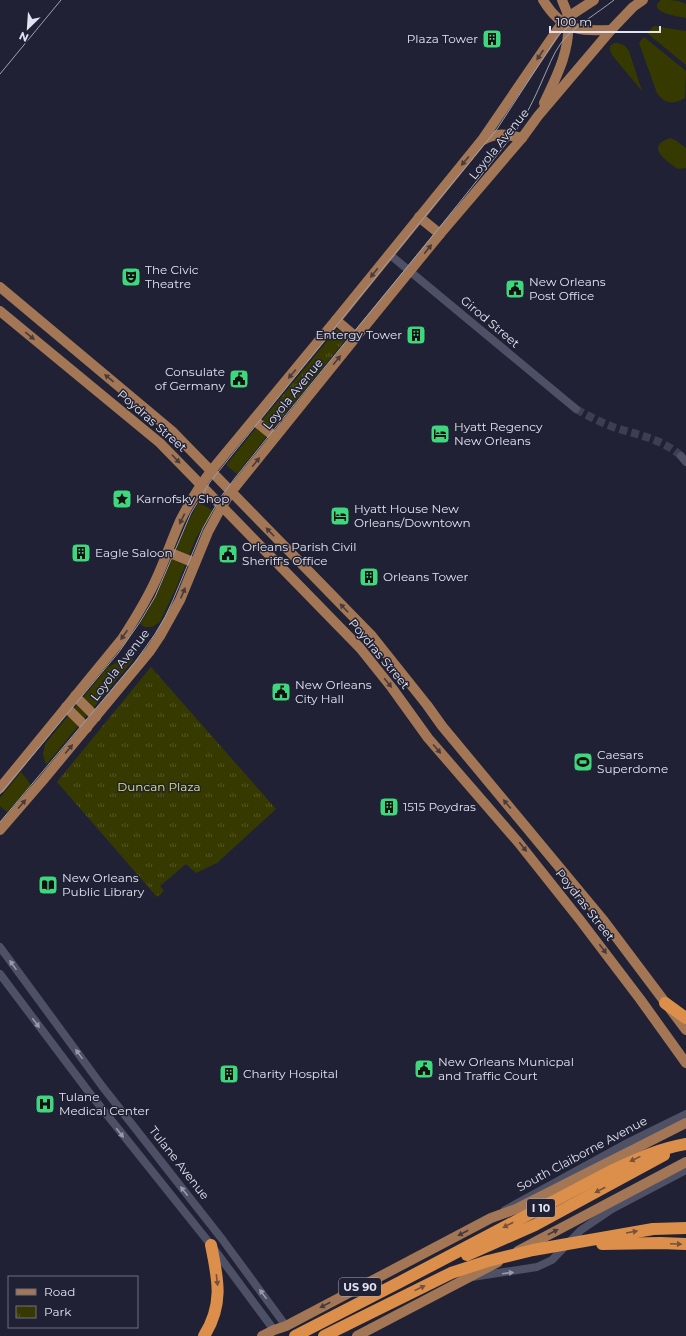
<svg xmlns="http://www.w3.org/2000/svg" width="686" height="1336" font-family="Montserrat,sans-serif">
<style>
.grass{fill:#373a00}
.park{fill:url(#park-tufts)}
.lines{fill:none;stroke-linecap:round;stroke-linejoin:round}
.minor-tunnel{stroke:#3d3e50;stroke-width:8;stroke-dasharray:8 4;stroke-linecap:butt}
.minor{stroke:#4e5066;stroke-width:8}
.major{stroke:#a37655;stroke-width:10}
.highway{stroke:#db8f4a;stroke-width:12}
.tram{stroke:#9ea0af;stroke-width:1}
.oneway{fill:#473b3e}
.oneway2{fill:#989aab}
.oneway3{fill:#74523e}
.labels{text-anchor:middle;stroke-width:3;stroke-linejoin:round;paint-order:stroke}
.shield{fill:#202134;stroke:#a7a9b8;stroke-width:1}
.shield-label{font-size:11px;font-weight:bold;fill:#e1e3f0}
.poi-label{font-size:12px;fill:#e1e3f0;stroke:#202134;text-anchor:start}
.street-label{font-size:12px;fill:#e1e3f0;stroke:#202134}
.park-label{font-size:12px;fill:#e0e965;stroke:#202134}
</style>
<defs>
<pattern id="park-tufts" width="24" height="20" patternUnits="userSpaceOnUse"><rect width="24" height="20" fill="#373a00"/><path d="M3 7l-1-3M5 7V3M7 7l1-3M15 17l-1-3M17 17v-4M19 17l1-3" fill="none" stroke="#545626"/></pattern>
</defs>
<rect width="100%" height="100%" fill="#202134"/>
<g class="grass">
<path d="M661,0C670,0 679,0 686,4V18C680,17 645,12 661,0Z"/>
<path d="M654,26L686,31V65L647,33Z"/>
<path d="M644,37L686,71L685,98C673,105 665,104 657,93L639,43Z"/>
<path d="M614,43C622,43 625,45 629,51L642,91L612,55L610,50V46Z"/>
<path d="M670,138L675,140L686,148V168L678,169C667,161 644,147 670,138Z"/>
<path d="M264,418L274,427L237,474L226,465Z"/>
<path d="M199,502L213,511L196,538L177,586L160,622L152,627H145L140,624C165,586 176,541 199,502Z"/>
<path d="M131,658L133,660L46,765L43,754L45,744L107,668L121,660Z"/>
<path d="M21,772L31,785L7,812L0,806V798Z"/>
</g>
<g class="park">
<path d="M337,329L348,337L274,427L264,418Z"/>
<path d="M151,667L276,809L217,863L196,873L186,864L160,886L164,891L157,897L57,782Z"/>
</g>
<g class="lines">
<path class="minor-tunnel" d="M576,409C588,416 600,422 613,427C637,435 661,438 681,456"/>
<g class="minor">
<path d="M389,254L576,409"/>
<path d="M681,456L686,462"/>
<path d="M0,947L102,1086L222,1239L286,1326"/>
<path d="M0,974L88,1091L211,1245L274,1330"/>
<path d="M505,1210L629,1142L686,1114"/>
<path d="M472,1277L537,1267L552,1260L581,1230L612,1209L686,1170"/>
</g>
<g class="major">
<path d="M543,0C562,31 578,31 611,30"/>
<path d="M544,103C557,76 571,49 568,18C568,12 564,6 562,0"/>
<path d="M483,140C499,132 505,134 522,138"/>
<path d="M419,217L440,234"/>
<path d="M0,287L172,431L372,636L427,705L442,726L604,921L686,1030"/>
<path d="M0,311L160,443L360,648L392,688L428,738L518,842L580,920L640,999L686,1063"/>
<path d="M336,320L356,337"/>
<path d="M254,420L275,437"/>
<path d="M168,552L195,563"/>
<path d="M75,696L96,717"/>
<path d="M66,707L87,728"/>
<path d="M0,788L122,639C135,619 148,598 158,575C166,557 172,539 180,521C189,503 199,487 211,471L336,320L482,140L562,23L568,17L594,0"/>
<path d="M0,830L44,779L150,651L160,636L180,600L208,532L222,506L231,492L356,337L440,234L522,138L538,116L611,30L633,7L643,0"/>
<path d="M518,1251L686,1162"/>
<path d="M262,1336L274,1330L286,1326L491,1218L516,1209L686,1123"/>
<path d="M357,1336L498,1262"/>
</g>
<g class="highway">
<path d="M665,1003L686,1018"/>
<path d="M602,1244L661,1243L686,1244"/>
<path d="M467,1255L535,1225L664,1155"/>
<path d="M204,1336C224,1304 218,1279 211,1245"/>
<path d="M295,1336L400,1282L611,1171C637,1159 658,1149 686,1144"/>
<path d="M324,1336L451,1273L488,1261L533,1250L653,1229L686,1228"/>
</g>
<g class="tram">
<path d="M0,74L61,0"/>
<path d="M0,794L119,652L140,622L155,597L191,513L210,482L422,220L497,129L557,37L564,30L577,21"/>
<path d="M0,822L135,662L155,634L165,617L173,600L203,528L220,498L235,478C324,366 417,258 505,145C521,126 532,104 542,81C548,68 553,54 561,43C573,27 598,13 614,0"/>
</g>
</g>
<defs><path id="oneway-solid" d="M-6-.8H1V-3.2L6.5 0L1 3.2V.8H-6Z"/></defs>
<g class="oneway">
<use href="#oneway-solid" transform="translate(540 55) rotate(124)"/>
<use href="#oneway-solid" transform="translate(465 161) rotate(130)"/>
<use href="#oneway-solid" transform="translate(428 249) rotate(-51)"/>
<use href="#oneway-solid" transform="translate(374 273) rotate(129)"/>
<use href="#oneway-solid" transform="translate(30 336) rotate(39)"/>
<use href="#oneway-solid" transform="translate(337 360) rotate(-51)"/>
<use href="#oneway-solid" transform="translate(292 374) rotate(130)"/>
<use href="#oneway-solid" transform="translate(109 378) rotate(-141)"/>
<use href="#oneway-solid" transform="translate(176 459) rotate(46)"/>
<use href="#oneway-solid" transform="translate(256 462) rotate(-51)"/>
<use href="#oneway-solid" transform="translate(182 519) rotate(116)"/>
<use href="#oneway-solid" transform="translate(270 532) rotate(-134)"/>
<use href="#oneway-solid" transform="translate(183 593) rotate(-67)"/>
<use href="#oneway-solid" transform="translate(344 608) rotate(-134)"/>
<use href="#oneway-solid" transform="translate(124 635) rotate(125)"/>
<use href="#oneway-solid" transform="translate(388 683) rotate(51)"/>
<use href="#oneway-solid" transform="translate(69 749) rotate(-50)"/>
<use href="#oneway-solid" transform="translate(437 749) rotate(50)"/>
<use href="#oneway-solid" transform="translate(22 804) rotate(-49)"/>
<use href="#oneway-solid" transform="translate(507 804) rotate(-130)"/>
<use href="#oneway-solid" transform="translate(523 847) rotate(52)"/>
<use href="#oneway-solid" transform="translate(603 949) rotate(53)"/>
<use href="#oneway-solid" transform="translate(553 1232) rotate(-28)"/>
<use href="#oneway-solid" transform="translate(463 1233) rotate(152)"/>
<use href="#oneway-solid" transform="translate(325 1305) rotate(152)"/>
</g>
<g class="oneway2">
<use href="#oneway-solid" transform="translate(13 965) rotate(-125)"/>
<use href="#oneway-solid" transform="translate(36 1023) rotate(53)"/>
<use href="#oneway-solid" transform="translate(79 1054) rotate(-126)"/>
<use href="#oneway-solid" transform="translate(120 1133) rotate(52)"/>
<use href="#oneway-solid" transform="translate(184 1191) rotate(-128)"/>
<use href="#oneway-solid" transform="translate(508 1273) rotate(-7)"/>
<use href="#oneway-solid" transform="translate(263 1294) rotate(-126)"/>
</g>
<g class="oneway3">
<use href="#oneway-solid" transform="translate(635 1159) rotate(154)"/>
<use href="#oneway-solid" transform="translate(600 1190) rotate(152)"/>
<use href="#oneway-solid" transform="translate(508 1225) rotate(152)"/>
<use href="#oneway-solid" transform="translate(632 1232) rotate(-10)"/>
<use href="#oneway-solid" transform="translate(676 1244) rotate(3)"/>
<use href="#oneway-solid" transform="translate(217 1280) rotate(83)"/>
<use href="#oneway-solid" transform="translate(420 1288) rotate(-26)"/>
</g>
<defs>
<symbol id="building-square" viewBox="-11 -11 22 22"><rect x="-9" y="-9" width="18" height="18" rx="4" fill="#3ed77d" stroke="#202134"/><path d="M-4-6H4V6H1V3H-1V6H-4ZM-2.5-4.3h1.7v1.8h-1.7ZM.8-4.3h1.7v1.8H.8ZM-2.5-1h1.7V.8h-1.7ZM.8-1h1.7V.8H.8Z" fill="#111"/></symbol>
<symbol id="theatre-square" viewBox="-11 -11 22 22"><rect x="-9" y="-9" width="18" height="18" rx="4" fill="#3ed77d" stroke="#202134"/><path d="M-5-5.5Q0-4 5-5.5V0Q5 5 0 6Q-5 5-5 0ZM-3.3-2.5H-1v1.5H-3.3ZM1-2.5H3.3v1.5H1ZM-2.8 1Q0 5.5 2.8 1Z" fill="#111"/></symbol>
<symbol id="civic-square" viewBox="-11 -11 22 22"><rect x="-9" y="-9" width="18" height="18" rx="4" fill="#3ed77d" stroke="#202134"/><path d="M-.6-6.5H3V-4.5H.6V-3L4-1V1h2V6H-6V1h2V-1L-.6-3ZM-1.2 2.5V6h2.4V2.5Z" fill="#111"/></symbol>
<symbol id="hotel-square" viewBox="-11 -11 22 22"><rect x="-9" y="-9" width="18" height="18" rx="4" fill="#3ed77d" stroke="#202134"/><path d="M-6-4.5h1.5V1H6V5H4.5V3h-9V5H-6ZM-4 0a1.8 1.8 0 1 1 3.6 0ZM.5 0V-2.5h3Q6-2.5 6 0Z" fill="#111"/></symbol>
<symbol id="sight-square" viewBox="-11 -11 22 22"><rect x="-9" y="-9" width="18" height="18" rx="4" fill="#3ed77d" stroke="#202134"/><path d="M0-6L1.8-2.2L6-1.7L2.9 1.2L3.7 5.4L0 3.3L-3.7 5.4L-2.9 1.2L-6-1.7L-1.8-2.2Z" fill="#111"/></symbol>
<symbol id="stadium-square" viewBox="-11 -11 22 22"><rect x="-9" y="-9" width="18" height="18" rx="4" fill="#3ed77d" stroke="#202134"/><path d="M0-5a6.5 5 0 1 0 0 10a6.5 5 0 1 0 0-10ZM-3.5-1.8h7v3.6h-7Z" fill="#111"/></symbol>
<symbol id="library-square" viewBox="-11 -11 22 22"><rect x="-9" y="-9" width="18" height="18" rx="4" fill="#3ed77d" stroke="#202134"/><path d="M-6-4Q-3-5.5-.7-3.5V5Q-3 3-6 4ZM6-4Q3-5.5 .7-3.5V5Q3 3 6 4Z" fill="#111"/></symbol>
<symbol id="hospital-square" viewBox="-11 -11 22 22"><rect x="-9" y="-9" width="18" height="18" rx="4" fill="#3ed77d" stroke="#202134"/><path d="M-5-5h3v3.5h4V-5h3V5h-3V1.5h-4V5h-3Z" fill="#111"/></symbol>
</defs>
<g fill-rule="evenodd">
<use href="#building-square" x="481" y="28" width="22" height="22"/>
<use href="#theatre-square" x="120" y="266" width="22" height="22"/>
<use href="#civic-square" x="504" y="278" width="22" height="22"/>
<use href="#building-square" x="405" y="324" width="22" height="22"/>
<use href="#civic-square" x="228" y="368" width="22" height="22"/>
<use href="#hotel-square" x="429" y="423" width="22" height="22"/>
<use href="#sight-square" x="111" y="488" width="22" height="22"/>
<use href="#hotel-square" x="329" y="505" width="22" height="22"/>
<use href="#building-square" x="70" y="542" width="22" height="22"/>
<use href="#civic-square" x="217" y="543" width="22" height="22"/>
<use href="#building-square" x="358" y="566" width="22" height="22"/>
<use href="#civic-square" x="270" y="681" width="22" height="22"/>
<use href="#stadium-square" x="572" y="751" width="22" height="22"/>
<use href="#building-square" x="378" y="796" width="22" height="22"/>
<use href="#library-square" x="37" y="874" width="22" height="22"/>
<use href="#civic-square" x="413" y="1058" width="22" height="22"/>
<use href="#building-square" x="218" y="1063" width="22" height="22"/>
<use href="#hospital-square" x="34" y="1093" width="22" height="22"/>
</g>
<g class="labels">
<g class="shield">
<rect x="527" y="1199" width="28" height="18" rx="3"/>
<rect x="339" y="1278" width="42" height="18" rx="3"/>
</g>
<g class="shield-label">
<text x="541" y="1212">I 10</text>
<text x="360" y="1291">US 90</text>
</g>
<g class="poi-label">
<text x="478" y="43" text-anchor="end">Plaza Tower</text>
<text x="145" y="274">The Civic<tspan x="145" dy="14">Theatre</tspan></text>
<text x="529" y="286">New Orleans<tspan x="529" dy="14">Post Office</tspan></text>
<text x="402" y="339" text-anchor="end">Entergy Tower</text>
<text x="225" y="376" text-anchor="end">Consulate<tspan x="225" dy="14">of Germany</tspan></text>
<text x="454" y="431">Hyatt Regency<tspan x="454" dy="14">New Orleans</tspan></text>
<text x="136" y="503">Karnofsky Shop</text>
<text x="354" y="513">Hyatt House New<tspan x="354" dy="14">Orleans/Downtown</tspan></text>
<text x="242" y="551">Orleans Parish Civil<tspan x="242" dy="14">Sheriff's Office</tspan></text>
<text x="95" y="557">Eagle Saloon</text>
<text x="383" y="581">Orleans Tower</text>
<text x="295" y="689">New Orleans<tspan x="295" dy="14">City Hall</tspan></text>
<text x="597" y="759">Caesars<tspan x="597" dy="14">Superdome</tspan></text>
<text x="403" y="811">1515 Poydras</text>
<text x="62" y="882">New Orleans<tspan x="62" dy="14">Public Library</tspan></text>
<text x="438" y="1066">New Orleans Municpal<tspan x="438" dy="14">and Traffic Court</tspan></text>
<text x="243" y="1078">Charity Hospital</text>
<text x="59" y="1101">Tulane<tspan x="59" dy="14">Medical Center</tspan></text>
</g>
<g class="street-label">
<text transform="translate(499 144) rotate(-51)" y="4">Loyola Avenue</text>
<text transform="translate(490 322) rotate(40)" y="4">Girod Street</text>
<text transform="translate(293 394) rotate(-51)" y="4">Loyola Avenue</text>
<text transform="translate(152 421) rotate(41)" y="4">Poydras Street</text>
<text transform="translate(379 654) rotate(50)" y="4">Poydras Street</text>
<text transform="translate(120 665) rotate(-52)" y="4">Loyola Avenue</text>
<text transform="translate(585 905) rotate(52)" y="4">Poydras Street</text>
<text transform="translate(582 1154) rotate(-28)" y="4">South Claiborne Avenue</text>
<text transform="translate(179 1163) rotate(52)" y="4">Tulane Avenue</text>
</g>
<g class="park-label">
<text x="159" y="791">Duncan Plaza</text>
</g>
</g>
<rect x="8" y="1276" width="130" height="52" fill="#202134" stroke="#6d6f7f"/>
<rect x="16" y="1289" width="20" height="6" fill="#a37655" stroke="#6d6f7f"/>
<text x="44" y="1296" font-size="12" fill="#e1e3f0">Road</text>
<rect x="16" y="1306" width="20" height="12" fill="url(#park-tufts)" stroke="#6d6f7f"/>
<text x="44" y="1316" font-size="12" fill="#e1e3f0">Park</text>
<g transform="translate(28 28) rotate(205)" stroke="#202134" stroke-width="3" paint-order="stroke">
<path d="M0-3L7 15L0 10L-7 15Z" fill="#e1e3f0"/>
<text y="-6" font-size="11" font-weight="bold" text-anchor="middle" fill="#e1e3f0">N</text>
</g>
<path d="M550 26v6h110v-6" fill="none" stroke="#e1e3f0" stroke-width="2"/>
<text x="556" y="26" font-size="12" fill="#e1e3f0" stroke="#202134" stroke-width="3" paint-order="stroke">100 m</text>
</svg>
